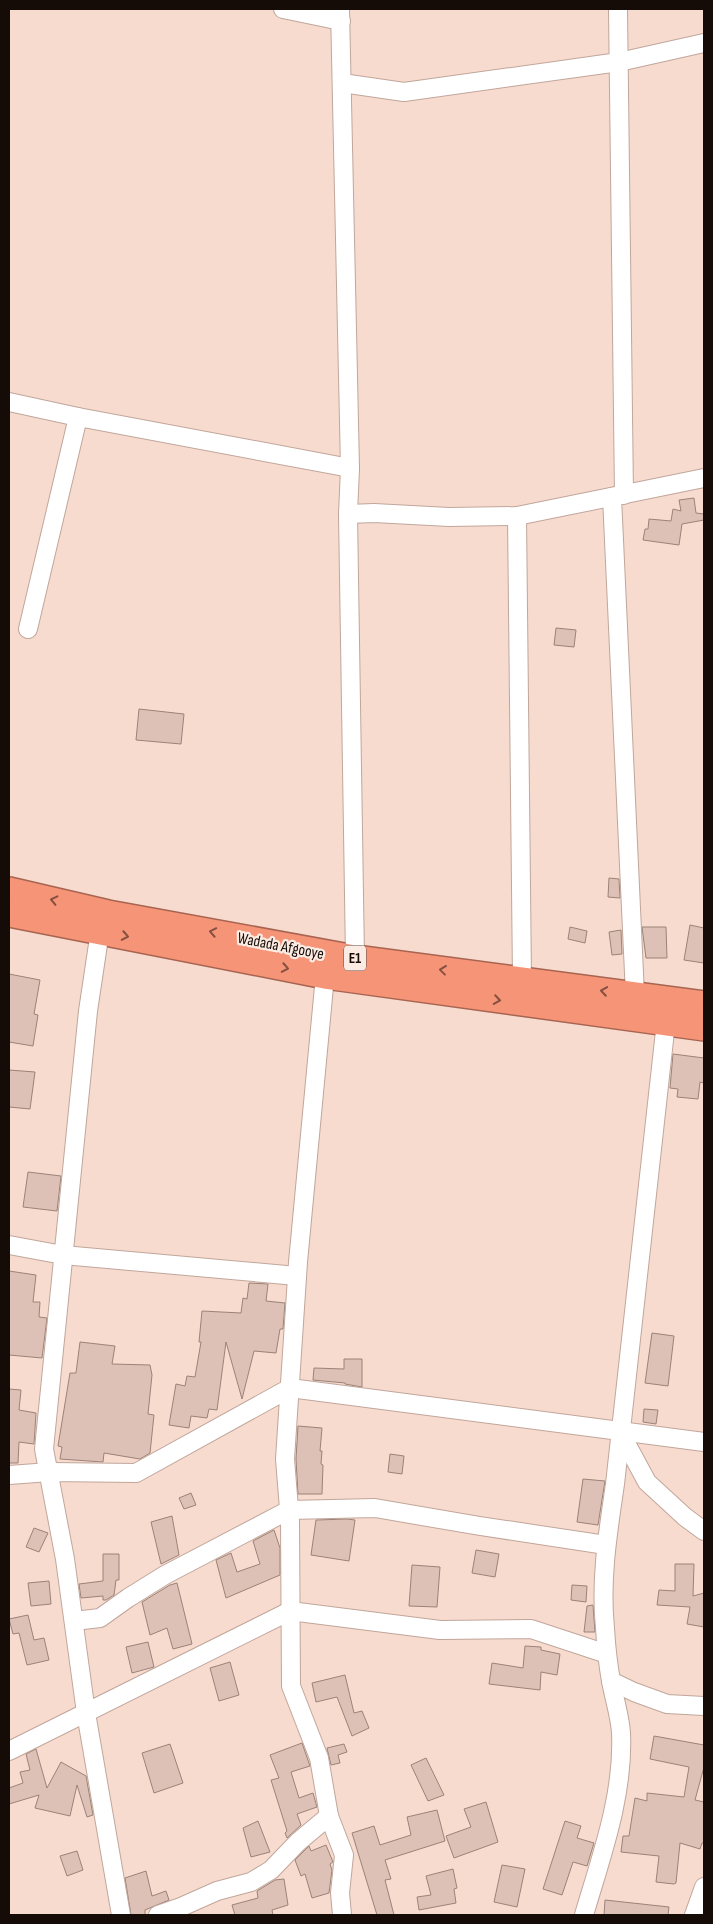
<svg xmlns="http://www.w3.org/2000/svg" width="713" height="1924" font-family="'Sofia Sans Condensed',sans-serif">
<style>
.building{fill:#ddc1b6;stroke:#9c8277}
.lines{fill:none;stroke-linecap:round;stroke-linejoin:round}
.minor-casing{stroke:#c1a69b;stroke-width:20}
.highway-casing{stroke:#a76450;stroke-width:28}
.minor{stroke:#fff;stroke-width:18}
.highway{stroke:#f69477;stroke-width:25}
.oneway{stroke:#865040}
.labels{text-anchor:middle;stroke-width:4.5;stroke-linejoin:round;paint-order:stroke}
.shield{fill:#fcebe3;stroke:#5a4f4a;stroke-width:1}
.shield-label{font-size:15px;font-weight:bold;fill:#150c08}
.street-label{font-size:16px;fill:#150c08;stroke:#fcebe3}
</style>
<rect width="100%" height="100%" fill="#f7dbcf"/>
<g class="building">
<path d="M694,498L696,513L704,514V520L682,524L679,545L643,540L645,529H648L649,519L671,521L673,509L681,511L679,500Z"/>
<path d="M556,628L576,630L574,647L554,645Z"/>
<path d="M139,709L184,714L181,744L136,740Z"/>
<path d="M609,878L619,879L620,898L608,897Z"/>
<path d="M690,925L704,928V963L684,960Z"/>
<path d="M570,927L587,931L585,943L568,939Z"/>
<path d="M642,927H666L667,958H646Z"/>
<path d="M621,930L622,954L612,955L609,932Z"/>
<path d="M9,974L40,980L34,1014L38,1015L33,1046L9,1042Z"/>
<path d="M673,1054L704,1058V1083L700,1082L698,1099L677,1097L678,1089L670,1088Z"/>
<path d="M9,1070L35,1072L30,1109L9,1107Z"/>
<path d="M28,1172L61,1176L57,1211L23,1207Z"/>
<path d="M9,1271L36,1275L33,1302H40L39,1317L47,1318L42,1358L9,1355Z"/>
<path d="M249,1283L268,1284L266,1301L285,1303L283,1329H280L276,1353L254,1351L242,1399L226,1342L217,1410L209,1409L207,1418L191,1416L189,1428L169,1425L176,1384L185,1386L187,1376L195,1377L201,1342H199L202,1311L241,1313L243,1298L247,1299Z"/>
<path d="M652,1333L674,1336L668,1386L645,1383Z"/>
<path d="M80,1342L115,1346L112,1364L150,1365L152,1375L148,1414L154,1415L150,1453L140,1459L104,1453L103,1462L60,1459L62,1447L58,1446L70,1373H76Z"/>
<path d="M344,1359H362V1387L345,1384V1383L313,1380L314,1368L344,1369Z"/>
<path d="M9,1389L21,1390L19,1410L36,1413L34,1444L19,1442L18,1463H9Z"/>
<path d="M644,1409L658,1410L656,1424L643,1422Z"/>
<path d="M298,1426L322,1428L320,1451H322L321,1464L323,1465L322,1494H298L296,1459Z"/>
<path d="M390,1454L404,1456L402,1474L388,1472Z"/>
<path d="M583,1479L605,1481L598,1525L577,1522Z"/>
<path d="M191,1493L196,1505L184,1509L179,1498Z"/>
<path d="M172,1516L179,1555L161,1564L151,1522Z"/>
<path d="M347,1519L355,1520L349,1561L311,1555L316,1520Z"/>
<path d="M34,1528L48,1533L39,1552L26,1547Z"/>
<path d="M274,1530L280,1548V1575L226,1598L216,1560L231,1553L237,1572L260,1564L253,1541Z"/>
<path d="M476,1550L499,1554L495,1577L472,1573Z"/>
<path d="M103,1554H119V1580H116L114,1595L106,1600H103V1596L81,1598L79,1584L103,1581Z"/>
<path d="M675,1564H694L693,1596L704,1593V1627L687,1624L690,1607L657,1605L659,1590L675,1591Z"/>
<path d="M412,1565L440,1567L437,1607L409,1606Z"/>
<path d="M49,1581L51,1604L31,1606L28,1583Z"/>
<path d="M177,1583L192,1644L173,1649L167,1628L150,1635L142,1602L170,1585Z"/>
<path d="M572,1585L587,1586L586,1602L571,1600Z"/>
<path d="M593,1605L595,1632H584L587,1606Z"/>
<path d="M28,1615L34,1640L44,1638L49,1660L27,1665L19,1633L13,1634L9,1619Z"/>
<path d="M148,1642L154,1667L132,1673L126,1647Z"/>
<path d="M525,1646L541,1647V1650L560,1654L557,1675L541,1672L540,1690L489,1684L492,1663L523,1668Z"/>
<path d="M230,1662L239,1695L219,1701L210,1668Z"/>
<path d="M345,1675L354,1713L362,1711L369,1728L352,1736L337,1697L316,1702L312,1683Z"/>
<path d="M654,1736L704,1745V1767L695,1800L704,1802V1843H702L700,1849L680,1843L676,1883L674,1884L656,1882L659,1856L621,1852L623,1836H629L635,1798L647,1801V1793L684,1797L689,1767L650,1759Z"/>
<path d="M302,1743L310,1766L291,1772L299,1798L313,1793L317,1807L297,1814L301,1825L287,1838L285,1833L287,1831L271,1780L279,1778L270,1755Z"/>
<path d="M170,1744L183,1783L154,1793L142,1753Z"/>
<path d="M344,1744L347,1752L338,1755L340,1763L331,1765L327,1748Z"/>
<path d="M36,1749L47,1788L61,1762L86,1776L93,1815L87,1817L77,1785L70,1816L35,1808L39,1795L9,1804V1788L23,1783L20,1772L30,1770L26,1754Z"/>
<path d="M426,1758L444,1795L428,1801L411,1765Z"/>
<path d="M486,1802L498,1842L454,1858L446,1836L471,1827L464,1809Z"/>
<path d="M437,1810L445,1841L385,1860L391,1879L385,1880L394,1915H377L352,1833L374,1826L380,1845L411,1835L407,1817Z"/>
<path d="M258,1821L270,1852L251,1857L243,1828Z"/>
<path d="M565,1821L581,1826L577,1838L594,1843L587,1866L573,1862L562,1895L543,1889Z"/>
<path d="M326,1845L333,1862L330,1864L332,1870L329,1893L312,1898L305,1874L301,1876L295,1860L309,1846L311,1851Z"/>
<path d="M77,1851L83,1870L67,1876L60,1856Z"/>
<path d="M502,1865L525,1869L517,1907L494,1902Z"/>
<path d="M453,1869L457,1888L454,1889L456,1903L419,1910L417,1897L431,1895L426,1876Z"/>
<path d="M146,1871L152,1896L166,1891L169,1900L145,1910V1915H131L125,1878Z"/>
<path d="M284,1879L288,1905L272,1910L273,1915H235L232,1905L258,1898L257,1891L275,1880Z"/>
<path d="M605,1900L669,1907L668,1915H604Z"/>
</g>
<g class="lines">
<defs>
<g id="minor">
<path d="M283,9L341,21"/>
<path d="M340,9L350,468L348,514L355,958"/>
<path d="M618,9L624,495"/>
<path d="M342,83L404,92L619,62L704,43"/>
<path d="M9,402L78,417L350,468"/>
<path d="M612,497L635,995"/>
<path d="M348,514L374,513L449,517L517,516L704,478"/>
<path d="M517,516L522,979"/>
<path d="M28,629L78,417"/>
<path d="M100,931L88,1011L44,1449L65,1559L86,1713L121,1915"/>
<path d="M325,976L298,1262L285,1459L290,1521L291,1686L319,1758L329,1816L344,1855L340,1893L342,1915"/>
<path d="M9,1245L63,1255L297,1276"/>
<path d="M620,1432L647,1482L685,1517L704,1531"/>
<path d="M9,1475L50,1472L136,1473L290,1388L704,1442"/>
<path d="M74,1621L100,1618L128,1598L165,1575L289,1510L375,1508L480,1526L606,1545"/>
<path d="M611,1681L634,1692L667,1704L704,1706"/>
<path d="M9,1751L290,1611L440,1630L531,1629L607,1654"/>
<path d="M158,1915L181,1907L217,1891L251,1882L271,1870L298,1842L329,1816"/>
<path d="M584,1915C601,1857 624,1795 621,1733C620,1716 614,1698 611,1681C608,1664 606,1646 605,1628C600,1580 608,1532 615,1484L666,1022"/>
<path d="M694,1915L704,1887"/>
</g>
<g id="highway">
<path d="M9,890L108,913L355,958L704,1004"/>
<path d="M9,914L325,976L704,1028"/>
</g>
</defs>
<use href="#minor" class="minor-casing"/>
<use href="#highway" class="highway-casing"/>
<use href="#minor" class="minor"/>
<use href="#highway" class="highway"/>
</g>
<defs><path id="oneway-chevron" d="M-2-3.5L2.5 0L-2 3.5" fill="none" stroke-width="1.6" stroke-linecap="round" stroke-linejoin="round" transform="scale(1.25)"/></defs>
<g class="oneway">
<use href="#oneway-chevron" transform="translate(54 900) rotate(-167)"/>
<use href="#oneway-chevron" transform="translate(213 932) rotate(-169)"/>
<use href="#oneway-chevron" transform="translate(125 936) rotate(11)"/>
<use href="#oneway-chevron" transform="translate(285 968) rotate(11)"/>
<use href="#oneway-chevron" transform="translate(443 970) rotate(-173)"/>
<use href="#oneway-chevron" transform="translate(604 991) rotate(-171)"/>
<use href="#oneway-chevron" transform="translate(497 1000) rotate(9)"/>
</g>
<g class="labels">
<rect class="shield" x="344" y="945.5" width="22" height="25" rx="4"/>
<g class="shield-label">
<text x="355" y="963">E1</text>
</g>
<g class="street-label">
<text transform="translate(281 945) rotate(11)" y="6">Wadada Afgooye</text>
</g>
</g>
<rect width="713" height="1924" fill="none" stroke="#150c08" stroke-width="20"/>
</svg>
